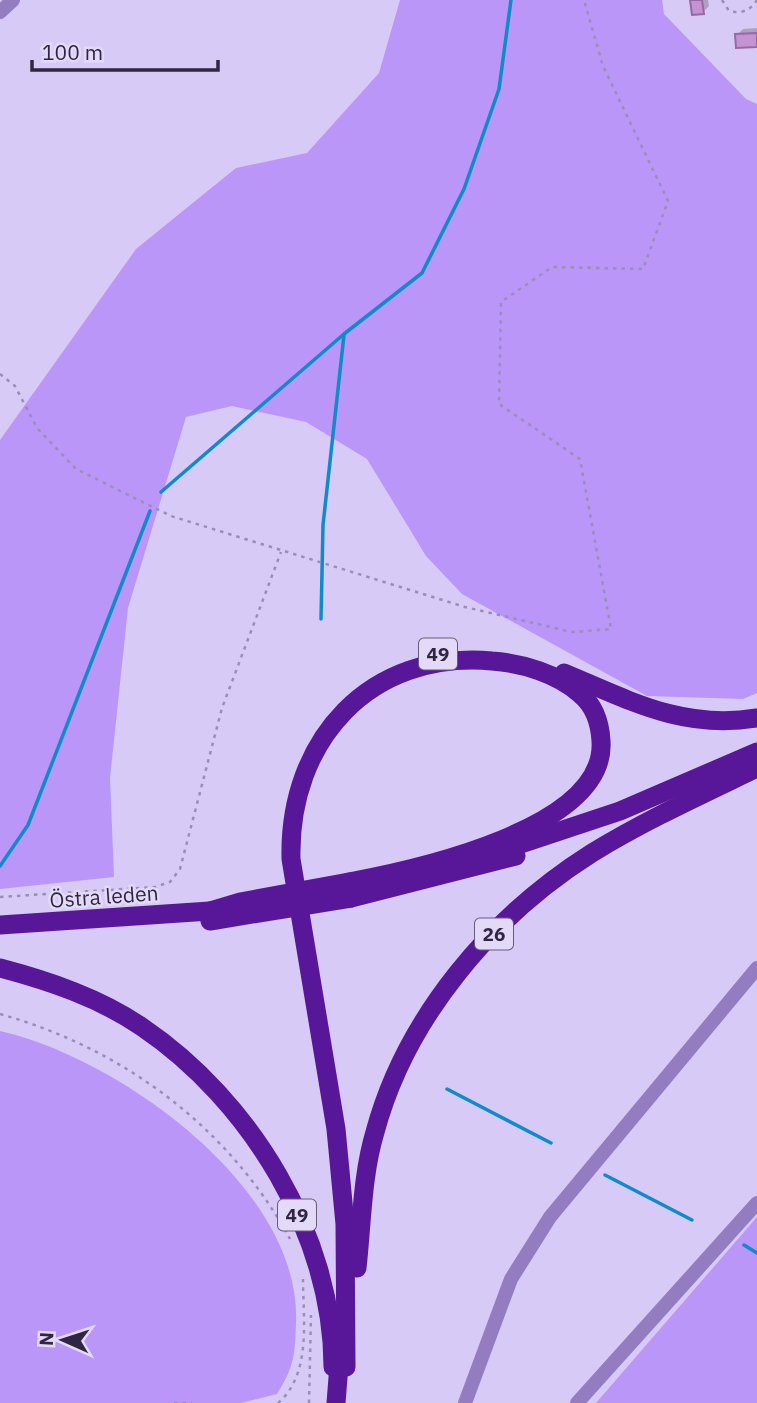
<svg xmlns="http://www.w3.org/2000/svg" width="757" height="1403" font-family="'IBM Plex Sans',sans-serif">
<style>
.green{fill:#b996f8}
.shadow{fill:#0003}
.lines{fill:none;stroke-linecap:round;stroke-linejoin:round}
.stream{stroke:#0e8bc9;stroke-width:3.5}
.building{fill:#c592d2;stroke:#9868a5;stroke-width:2}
.path{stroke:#9b8eb5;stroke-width:2.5;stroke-dasharray:3.5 5;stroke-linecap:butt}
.minor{stroke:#947cc0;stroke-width:14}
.trunk{stroke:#581699;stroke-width:19}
.trunk-bridge{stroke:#581699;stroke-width:19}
.labels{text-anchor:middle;stroke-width:5;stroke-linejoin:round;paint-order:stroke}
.shield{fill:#e3daf8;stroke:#665c79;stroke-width:2}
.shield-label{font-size:19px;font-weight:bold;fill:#302643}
.street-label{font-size:21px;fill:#302643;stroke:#e3daf8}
</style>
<rect width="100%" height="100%" fill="#d8caf7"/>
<g class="green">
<path d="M400,0H662L664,14L746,99L757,104V693L743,699L647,696L462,594L426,556L367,459L306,422L232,406L186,417L128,608L110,778L114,877L0,889V440L136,249L236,168L307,153L379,73Z"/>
<path d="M0,1031C119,1058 302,1188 296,1323C295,1355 294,1367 277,1394L241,1403H0Z"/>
<path d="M757,1217V1403H596Z"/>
</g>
<g class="shadow">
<path d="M692,0H708L709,6L703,12Z"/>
<path d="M757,28V45L737,35L743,29Z"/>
</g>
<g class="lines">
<g class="stream">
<path d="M161,492L344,334L422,273L464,189L499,89L511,0"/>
<path d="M321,619L323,525L344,335"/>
<path d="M0,866L28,825L150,511"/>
<path d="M447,1089L551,1143"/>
<path d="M605,1175L692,1220"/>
<path d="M744,1245L757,1253"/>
</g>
</g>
<g class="building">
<path d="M690,0H702L704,14L692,15Z"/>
<path d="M757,33V47L736,48L735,34Z"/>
</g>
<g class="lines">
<g class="path">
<path d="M722,0L729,11C741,14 750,11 757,0"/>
<path d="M0,374L15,386L37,428L76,469L171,516L465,607L572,632L611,629L580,459L499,404L501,302L552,267L643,269L668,201L603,66L584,0"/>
<path d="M0,897L155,887L170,882L180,869L222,708L281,552"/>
<path d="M0,1014C122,1048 229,1127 290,1239"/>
<path d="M174,1403H192"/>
<path d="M278,1403C312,1374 303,1319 303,1278"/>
<path d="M309,1403L311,1315"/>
</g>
<g class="minor">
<path d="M0,12L13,0"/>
<path d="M465,1403L511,1279L550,1217L757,968"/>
<path d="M577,1403L757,1203"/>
</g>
<g class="trunk">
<path d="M564,673C631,701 683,730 757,718"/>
<path d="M497,852L620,811L757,752"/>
<path d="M351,898L516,856"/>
<path d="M0,925L210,911"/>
<path d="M0,968C49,981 100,998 142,1027C250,1100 333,1235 333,1367"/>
<path d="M357,1268C362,1223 362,1175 375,1132C406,1017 492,916 592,853C644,821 701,795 757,768"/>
<path d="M346,1367L345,1224L336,1129L291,859C288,740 370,650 492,661C522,663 558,674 580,694C595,706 600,723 601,741C607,829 413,870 349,882"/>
<path d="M336,1403L340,1352"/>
</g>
<g class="trunk-bridge">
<path d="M210,911L240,902L349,882"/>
<path d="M210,921L351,898"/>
</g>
</g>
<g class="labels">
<g class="shield">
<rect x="419" y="638.5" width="38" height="31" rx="5"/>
<rect x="475" y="918.5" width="38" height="31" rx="5"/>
<rect x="278" y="1199.5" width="38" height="31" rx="5"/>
</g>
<g class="shield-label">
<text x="438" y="661">49</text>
<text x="494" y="941">26</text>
<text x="297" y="1222">49</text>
</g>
<g class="street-label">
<text transform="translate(104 897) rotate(-4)" y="7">Östra leden</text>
</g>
</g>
<g transform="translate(63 1340) rotate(273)" stroke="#e3daf8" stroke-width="5" paint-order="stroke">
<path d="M0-5L12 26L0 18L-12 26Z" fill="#302643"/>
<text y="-10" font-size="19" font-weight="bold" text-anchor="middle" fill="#302643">N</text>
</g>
<path d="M32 60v10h186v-10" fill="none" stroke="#302643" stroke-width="3.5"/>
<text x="42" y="60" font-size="21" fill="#302643" stroke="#e3daf8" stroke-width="5" paint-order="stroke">100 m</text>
</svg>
